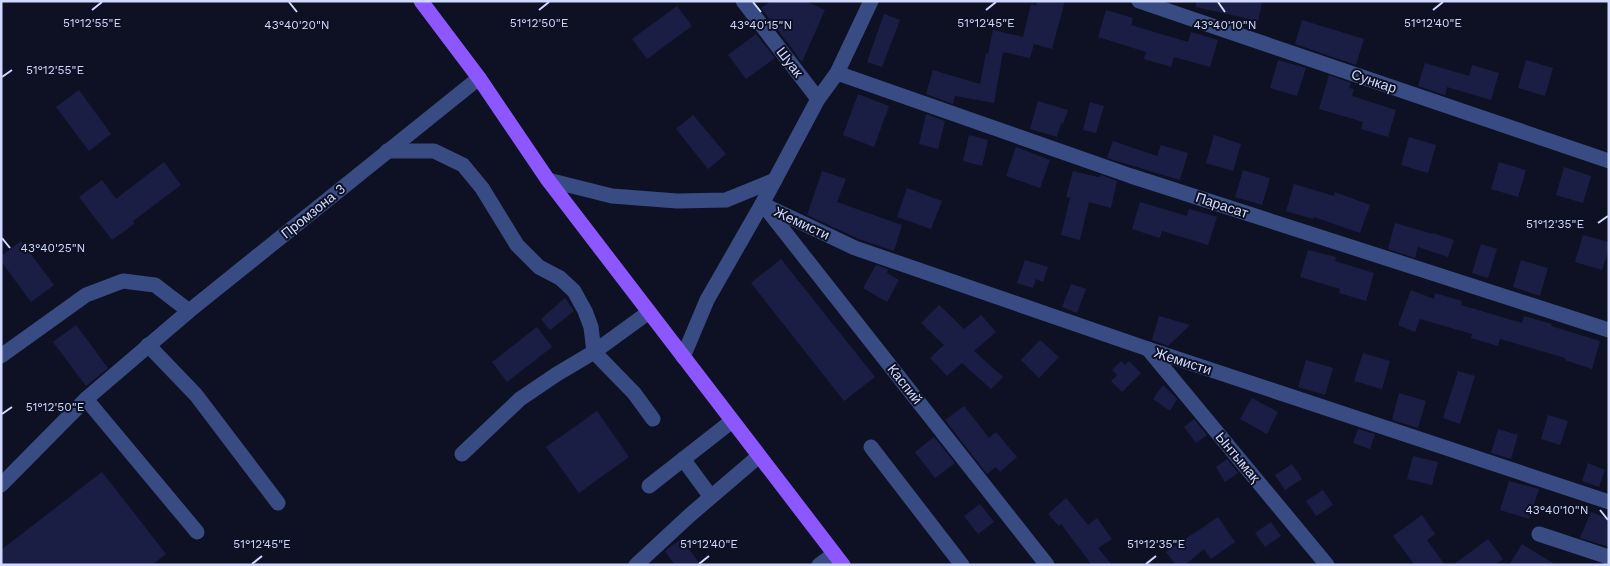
<svg xmlns="http://www.w3.org/2000/svg" width="1610" height="566" font-family="'Work Sans',sans-serif">
<style>
.building{fill:#1a1e44}
.lines{fill:none;stroke-linecap:round;stroke-linejoin:round}
.minor{stroke:#384c83;stroke-width:15}
.major{stroke:#8d57ff;stroke-width:15}
.ticks{fill:none;stroke:#d0d9ff;stroke-width:2}
.labels{text-anchor:middle;stroke-width:4;stroke-linejoin:round;paint-order:stroke}
.street-label{font-size:14px;fill:#d0d9ff;stroke:#0e1123}
.ticks-label{font-size:12px;text-anchor:middle;fill:#d0d9ff;stroke:#0e1123;stroke-width:4;stroke-linejoin:round;paint-order:stroke}
</style>
<rect width="100%" height="100%" fill="#0e1123"/>
<g class="building">
<path d="M771,1H806L825,10L802,62L761,8Z"/>
<path d="M1037,1H1065L1052,49L1034,44L1030,58L1003,52L994,103L955,96L953,104L926,94L933,70L980,84L986,53L988,54L993,30L1023,37L1031,4L1036,6Z"/>
<path d="M1196,1H1253L1262,3L1258,21L1196,7Z"/>
<path d="M677,6L692,26L647,59L632,39Z"/>
<path d="M1106,10L1133,18L1131,25L1188,42L1191,32L1218,40L1210,67L1174,57L1171,67L1144,59L1146,52L1098,37Z"/>
<path d="M884,14L900,20L882,67L867,62Z"/>
<path d="M1302,20L1364,39L1356,65L1295,44Z"/>
<path d="M756,34L775,58L746,79L728,55Z"/>
<path d="M1278,60L1306,68L1297,96L1270,88Z"/>
<path d="M1526,60L1553,68L1545,96L1518,88Z"/>
<path d="M1425,63L1469,76L1472,65L1499,73L1491,100L1447,87L1445,95L1418,86Z"/>
<path d="M1329,75L1351,83L1349,88L1354,89L1352,96L1396,110L1388,137L1361,129L1363,122L1319,109Z"/>
<path d="M79,90L111,134L89,151L56,107Z"/>
<path d="M858,94L889,106L874,147L843,135Z"/>
<path d="M1038,101L1068,110L1063,124L1061,123L1057,137L1030,129Z"/>
<path d="M1090,102L1104,106L1096,133L1083,130Z"/>
<path d="M926,114L945,121L938,149L919,144Z"/>
<path d="M693,115L726,154L708,169L676,129Z"/>
<path d="M969,135L988,140L982,166L963,161Z"/>
<path d="M1214,135L1241,144L1233,171L1206,163Z"/>
<path d="M1409,137L1436,145L1428,173L1401,165Z"/>
<path d="M1113,141L1157,156L1161,145L1188,153L1180,180L1107,158Z"/>
<path d="M1016,147L1050,160L1040,188L1006,176Z"/>
<path d="M164,162L181,185L133,221L134,224L112,240L79,197L102,180L116,199Z"/>
<path d="M1499,162L1526,170L1518,197L1491,189Z"/>
<path d="M1564,167L1591,176L1583,203L1556,195Z"/>
<path d="M1243,170L1270,178L1262,205L1235,197Z"/>
<path d="M822,171L846,179L837,202L902,225L894,251L859,239L807,215Z"/>
<path d="M1073,171L1098,177H1100L1101,175L1117,181L1111,208L1089,202L1080,240L1061,235L1070,198L1066,197Z"/>
<path d="M1294,184L1334,196L1335,192L1370,205L1360,233L1314,217L1313,219L1286,211Z"/>
<path d="M907,188L942,201L931,229L897,217Z"/>
<path d="M1140,202L1187,216L1189,209L1217,217L1208,245L1162,231L1160,238L1132,229Z"/>
<path d="M1395,223L1433,234V233L1454,240L1448,257L1418,247L1415,258L1388,249Z"/>
<path d="M1583,235L1609,242V249L1602,270L1575,262Z"/>
<path d="M21,241L54,285L31,302L1,261V256Z"/>
<path d="M1481,244L1497,249L1488,278L1472,273Z"/>
<path d="M1308,250L1336,257L1335,261L1374,273L1366,301L1339,293L1340,289L1300,277Z"/>
<path d="M781,259L875,377L844,401L751,283Z"/>
<path d="M1025,260L1048,267L1043,282L1036,279L1033,288L1017,283Z"/>
<path d="M1521,260L1548,268L1540,296L1513,287Z"/>
<path d="M876,265L888,269L887,273L899,280L887,302L863,288Z"/>
<path d="M1071,284L1086,289L1077,313L1062,307Z"/>
<path d="M1411,290L1434,299L1435,293L1462,301L1461,305L1522,323L1524,316L1552,324L1551,326L1600,341L1592,369L1565,360V358L1500,339L1498,346L1471,338L1472,334L1420,319L1415,332L1398,325Z"/>
<path d="M565,298L574,311L550,330L541,319Z"/>
<path d="M939,305L964,329L981,315L996,332L974,351L1003,377L991,389L962,363L947,376L930,358L944,345L921,323Z"/>
<path d="M1159,316L1190,325L1168,346L1152,340Z"/>
<path d="M76,325L108,368L86,386L53,342Z"/>
<path d="M537,327L552,347L507,382L492,362Z"/>
<path d="M1040,340L1059,357L1039,378L1021,360Z"/>
<path d="M1363,353L1390,361L1382,389L1354,381Z"/>
<path d="M1306,360L1333,368L1325,395L1298,387Z"/>
<path d="M1121,361L1125,365L1129,361L1141,373L1122,392L1111,381L1117,375L1112,370Z"/>
<path d="M1458,371L1475,376L1460,424L1443,418Z"/>
<path d="M1163,385L1177,399L1170,411L1153,399Z"/>
<path d="M1399,393L1426,401L1418,428L1392,420Z"/>
<path d="M1252,398L1278,412L1267,434L1240,419Z"/>
<path d="M964,406L989,438L996,432L1017,457L1000,472L996,467L987,474L945,420Z"/>
<path d="M597,411L629,457L579,493L546,447Z"/>
<path d="M1548,415L1568,421L1560,445L1541,439Z"/>
<path d="M1194,419L1207,435L1196,443L1184,427Z"/>
<path d="M1358,429L1375,434L1370,449L1353,443Z"/>
<path d="M1498,429L1518,435L1511,459L1491,453Z"/>
<path d="M934,437L955,463L935,478L915,452Z"/>
<path d="M1413,456L1438,462L1432,485L1407,479Z"/>
<path d="M1227,459L1238,473L1225,482L1216,467Z"/>
<path d="M1588,463L1605,470L1599,487L1582,481Z"/>
<path d="M1292,464L1302,479L1285,490L1275,475Z"/>
<path d="M102,472L166,554L152,565H1V550Z"/>
<path d="M1509,481L1539,489L1529,519L1500,510Z"/>
<path d="M1323,490L1333,505L1316,516L1306,501Z"/>
<path d="M1066,498L1088,525L1097,518L1112,539L1098,548L1112,565H1092L1061,524L1059,526L1048,514Z"/>
<path d="M980,504L994,522L978,534L964,516Z"/>
<path d="M1591,512L1609,519V547L1580,538Z"/>
<path d="M1422,515L1435,534L1427,540L1445,565H1415L1393,536Z"/>
<path d="M1218,517L1235,542L1211,559L1204,549L1185,565H1176L1166,552Z"/>
<path d="M1271,522L1281,536L1265,547L1255,533Z"/>
<path d="M681,539L701,565H675L665,551Z"/>
<path d="M1488,539L1503,559L1495,565H1453Z"/>
<path d="M1522,544L1556,565H1509Z"/>
</g>
<g class="lines">
<g class="minor">
<path d="M743,1L818,99"/>
<path d="M1139,1L1609,161"/>
<path d="M837,73L1131,176L1609,330"/>
<path d="M387,151H434L463,165L482,188L517,245L539,267L560,278L574,291L585,311L591,327L594,352L634,393L653,419"/>
<path d="M548,180L612,196L677,201L726,200L775,180"/>
<path d="M762,204L855,248L1148,349L1609,502"/>
<path d="M765,207L1047,565"/>
<path d="M148,345L196,395L278,503"/>
<path d="M1148,349L1327,565"/>
<path d="M1,356L86,295L123,281L155,285L189,311"/>
<path d="M683,357L707,300L762,204L818,99L837,73L871,1"/>
<path d="M871,447L962,565"/>
<path d="M462,454L520,399L557,374L594,352L649,312"/>
<path d="M683,459L711,497"/>
<path d="M1,485L86,399"/>
<path d="M649,486L732,421"/>
<path d="M197,532L86,399L189,311L479,78"/>
<path d="M1539,534L1609,557"/>
<path d="M636,565L690,515L759,456"/>
<path d="M819,565L834,554"/>
</g>
<path class="major" d="M421,1L479,78L548,180L843,565"/>
</g>
<path class="ticks" d="M289,2L297,12M753,2L761,12M1218,2L1225,12M92,10L102,2M539,10L549,2M986,10L996,2M1433,10L1443,2M2,77L12,70M1598,223L1608,216M2,238L10,248M2,414L12,407M1600,510L1608,520M252,564L262,556M699,564L709,556M1146,564L1156,556"/>
<g class="labels">
<g class="street-label">
<text transform="translate(790 62) rotate(52)" y="5">Шуак</text>
<text transform="translate(1374 81) rotate(19)" y="5">Сункар</text>
<text transform="translate(1222 205) rotate(18)" y="5">Парасат</text>
<text transform="translate(313 211) rotate(-39)" y="5">Промзона 3</text>
<text transform="translate(802 223) rotate(25)" y="5">Жемисти</text>
<text transform="translate(1183 361) rotate(18)" y="5">Жемисти</text>
<text transform="translate(905 384) rotate(52)" y="5">Каспий</text>
<text transform="translate(1238 457) rotate(50)" y="5">Ынтымақ</text>
</g>
</g>
<g class="ticks-label">
<text x="986" y="27">51°12'45"E</text>
<text x="1433" y="27">51°12'40"E</text>
<text x="92" y="27">51°12'55"E</text>
<text x="539" y="27">51°12'50"E</text>
<text x="297" y="29">43°40'20"N</text>
<text x="761" y="29">43°40'15"N</text>
<text x="1225" y="29">43°40'10"N</text>
<text x="55" y="74">51°12'55"E</text>
<text x="1555" y="228">51°12'35"E</text>
<text x="53" y="252">43°40'25"N</text>
<text x="55" y="411">51°12'50"E</text>
<text x="1557" y="514">43°40'10"N</text>
<text x="262" y="548">51°12'45"E</text>
<text x="709" y="548">51°12'40"E</text>
<text x="1156" y="548">51°12'35"E</text>
</g>
<rect width="1610" height="566" fill="none" stroke="#d0d9ff" stroke-width="5"/>
</svg>
